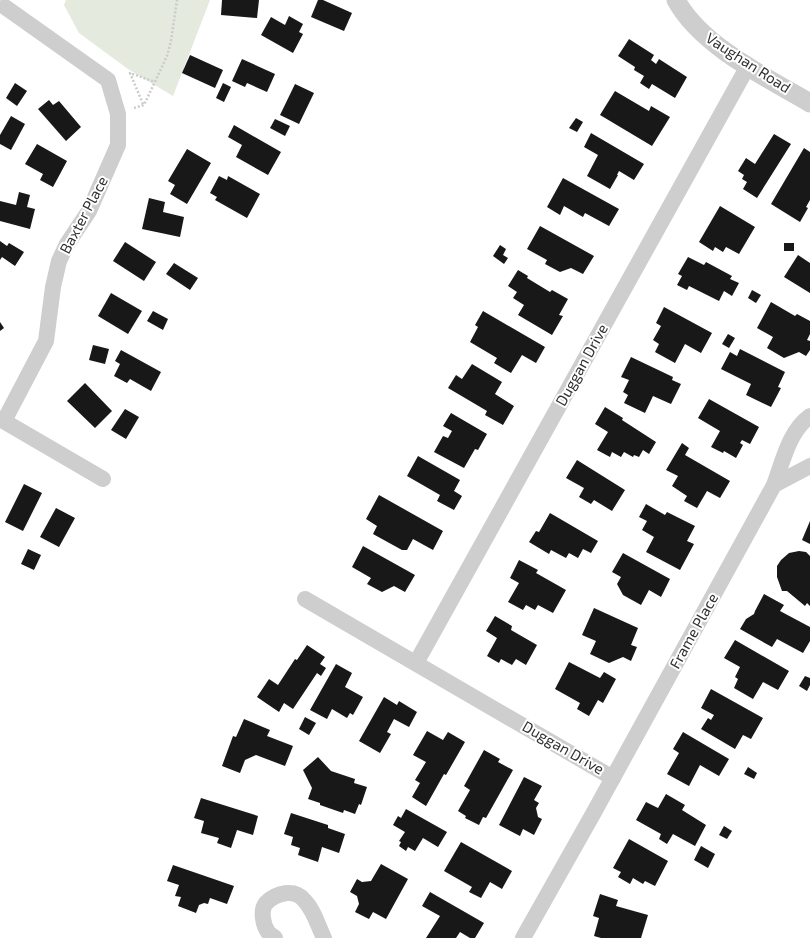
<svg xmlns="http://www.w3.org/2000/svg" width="810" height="938" font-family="'Exo 2',sans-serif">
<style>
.green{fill:#e4eadd}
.building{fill:#181818}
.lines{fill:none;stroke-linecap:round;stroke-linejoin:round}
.path{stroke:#cbcbcb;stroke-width:2.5;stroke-dasharray:2 2;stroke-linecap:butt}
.minor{stroke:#cecece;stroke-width:16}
.tertiary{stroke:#cecece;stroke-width:19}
.labels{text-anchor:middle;stroke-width:4;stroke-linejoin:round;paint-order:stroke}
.street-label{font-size:15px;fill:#313131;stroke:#fff}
</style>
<rect width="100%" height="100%" fill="#fff"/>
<path class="green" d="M66,0H210L173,96L128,69L79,33L64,5Z"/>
<g class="building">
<path d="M222,0H259L257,18L221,15Z"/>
<path d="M318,0H323L352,13L344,31L311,17Z"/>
<path d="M289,16L303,24L299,32L303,34L293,53L261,35L271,17L285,25Z"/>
<path d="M629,39L654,55L651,60L656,64L659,59L687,77L675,98L652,84L649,89L640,83L644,76L634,70L635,67L618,56Z"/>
<path d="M190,55L223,70L215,88L182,73Z"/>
<path d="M242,59L275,74L267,92L247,83L245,87L232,81Z"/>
<path d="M15,83L27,91L17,106L6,98Z"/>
<path d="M223,83L231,87L224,102L216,98Z"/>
<path d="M295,84L314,93L299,124L280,115Z"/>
<path d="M615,91L649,111L651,106L670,117L652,146L600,115Z"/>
<path d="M49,100L53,105L59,101L81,127L66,141L38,109Z"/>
<path d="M11,116L25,124L11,150L0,144V135Z"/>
<path d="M576,118L583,122L577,132L569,128Z"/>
<path d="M275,119L290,126L285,136L270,128Z"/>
<path d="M234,125L281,152L268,175L236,157L242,145L228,137Z"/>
<path d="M591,133L644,164L634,180L619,171L617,175H618L610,189L587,176L598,155L584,147Z"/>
<path d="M774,134L791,144L757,198L743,189L747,182L742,179L744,175L738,171L746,158L755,164Z"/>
<path d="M37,144L67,161L53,187L40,180L43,174L25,164Z"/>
<path d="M804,148L810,152V200L806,207L808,208L800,222L771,204Z"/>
<path d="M187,149L211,163L187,204L170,194L175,185L168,181Z"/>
<path d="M219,176L227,180L228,176L260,194L247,218L215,200L217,197L210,193Z"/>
<path d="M563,178L619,209L609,226L585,213L583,217L564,206L560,215L547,207Z"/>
<path d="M19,192L30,195L27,207L35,209L30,229L0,221V201L16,205Z"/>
<path d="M149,198L165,202L163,212L184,217L180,237L142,229Z"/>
<path d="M720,206L755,227L739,254L726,247L723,252L715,247L713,251L699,242Z"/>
<path d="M540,226L594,256L583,274L571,268L560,272L545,264L547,260L527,249Z"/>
<path d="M0,241L7,246L9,243L24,252L15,266L2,257L0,260Z"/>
<path d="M125,242L156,262L144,281L113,261Z"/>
<rect x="784" y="243" width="10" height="8"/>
<path d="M500,245L506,249L503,255L508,258L504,264L493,256Z"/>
<path d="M798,255L810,263V293L784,277Z"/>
<path d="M688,257L704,265L706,262L732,276L730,279L739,283L732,296L724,291L719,301L689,286L687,290L677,285L682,276L678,274Z"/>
<path d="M174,263L198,278L190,290L166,274Z"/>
<path d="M518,270L528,276L527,278L550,292L552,290L568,299L559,315L563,316L552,335L518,315L524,305L513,298L517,292L508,286Z"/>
<path d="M752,290L761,295L756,303L748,298Z"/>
<path d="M111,293L142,311L128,334L98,316Z"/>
<path d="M771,302L795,316L797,314L810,321V334L807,340L810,341V350L806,356L799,352L784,358L767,348L773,337L757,328Z"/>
<path d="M664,307L712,333L701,353L685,344L675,363L655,352L659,344L653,340L661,326L656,323Z"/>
<path d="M153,311L168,319L163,330L147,321Z"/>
<path d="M483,311L545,347L536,363L522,355L511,373L494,363L497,358L470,342L478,327L475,325Z"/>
<path d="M0,322L4,328L0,331Z"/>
<path d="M728,334L735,338L729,348L722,344Z"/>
<path d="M93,345L109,349L105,364L89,360Z"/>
<path d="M740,349L785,372L778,387L781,388L771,407L746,395L751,384L721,369L730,352L737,356Z"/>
<path d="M121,350L161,372L151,391L130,379L127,383L114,376L120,364L115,361Z"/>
<path d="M631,357L673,377L672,380L681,384L671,404L653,396L645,413L624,403L628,395L623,392L629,380L621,377Z"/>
<path d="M472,364L502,382L495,394L514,406L503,425L485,415L487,411L448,388L456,375L462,379Z"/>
<path d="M85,383L112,411L95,428L67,401Z"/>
<path d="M709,399L759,427L750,444L742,440L740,443L743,445L736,458L724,451L723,453L711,447L720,431L698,418Z"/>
<path d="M605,407L623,418L622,420L656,442L649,454L643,450L639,457L634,455L633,457L624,452L621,457L612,452L610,457L597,450L608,432L595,424Z"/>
<path d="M125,409L139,417L126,439L111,430Z"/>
<path d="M451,413L487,434L478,450L475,449L464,468L434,452L443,436L448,438L452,431L443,426Z"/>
<path d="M682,443L689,448L685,455L730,481L720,498L707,491L697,508L684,501L687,496L672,486L678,476L666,470Z"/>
<path d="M418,456L460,480L454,491L462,496L454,510L437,501L440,495L407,476Z"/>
<path d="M577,460L625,490L612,511L594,500L591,504L579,497L584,488L566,478Z"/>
<path d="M24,484L42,493L23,531L5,522Z"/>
<path d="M379,495L443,531L433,550L413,539L407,550H402L373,534L377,526L366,519Z"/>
<path d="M646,504L665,515L667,512L695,526L687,541L694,544L680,570L646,552L654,537L642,530L647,521L639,517Z"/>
<path d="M56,508L75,518L59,547L40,537Z"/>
<path d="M550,513L598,541L591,553L583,549L578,558L569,553L566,558L551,550L549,554L529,542L536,531L539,532Z"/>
<path d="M810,521V544L802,540Z"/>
<path d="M363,546L415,575L405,592L394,586L382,592L367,584L371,578L352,567Z"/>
<path d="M28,549L41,555L34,570L21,564Z"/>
<path d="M799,551L806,552L810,556V606L807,603L805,606L787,591H782L777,577V566L781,560L789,553Z"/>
<path d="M623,553L670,579L661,597L649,590L641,605L623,595L617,584L621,577L612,572Z"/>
<path d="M519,560L538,570L536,573L566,590L553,613L538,605L535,610L526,605L523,610L508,602L519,583L510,578Z"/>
<path d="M764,594L784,605L780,611L810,627V641L803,653L777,639L772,647L740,629L746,619L754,614L755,611Z"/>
<path d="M594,608L638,628L631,645L637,647L631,661L623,657L609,663L590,654L596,641L582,635Z"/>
<path d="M495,616L512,626L511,630L537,645L526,665L516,659L512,665L501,659L499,663L487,656L497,638L486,631Z"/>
<path d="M735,640L789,671L778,690L763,682L753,699L734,688L738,679L735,677L740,667L724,658Z"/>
<path d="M307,645L325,657L320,664L326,668L321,676L317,673L293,709L284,703L279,712L257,697L269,679L278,685L295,659L297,660Z"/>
<path d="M569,662L600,678L604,672L616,679L603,703L598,700L589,716L577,709L580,703L555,689Z"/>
<path d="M336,664L352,673L345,687L363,697L353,715L350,713L347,718L332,709L327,719L310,710Z"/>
<path d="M805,676L810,678V685L807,691L799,686Z"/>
<path d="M711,689L763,718L751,739L743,735L735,749L701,729L708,718L711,720L714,715L701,708Z"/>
<path d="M384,697L397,705L399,701L417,712L409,727L394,719L387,732L391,734L380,753L359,741Z"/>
<path d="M305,717L316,723L309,735L299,729Z"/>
<path d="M244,719L270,730L267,736L293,746L285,766L256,755L245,760L240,773L222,766L233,736L236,737Z"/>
<path d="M427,731L443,740L448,732L465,742L446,775L444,774L426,806L412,797L420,783L415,780L426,762L413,755Z"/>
<path d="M683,732L729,759L719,776L700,765L689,786L667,774L679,753L673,749Z"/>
<path d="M484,750L500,759L498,762L513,770L486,818L483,817L479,825L465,818L466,816L458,811L470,790L464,786Z"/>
<path d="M318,757L331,771L355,779L354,783L367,787L361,805L359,804L355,814L344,810L343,813L320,805V803L308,799L312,788L303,770Z"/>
<path d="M748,767L757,773L754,779L744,774Z"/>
<path d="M524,777L542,786L534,800L539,803L536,808L538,817L542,819L534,835L523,829L520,836L499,825Z"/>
<path d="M666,794L685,805L682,810L706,825L695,846L673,834L667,844L659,839L661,834L636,820L646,802L658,808Z"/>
<path d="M201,798L258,816L253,835L237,830L231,848L217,843L219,838L201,833L204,821L194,818Z"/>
<path d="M406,809L447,832L438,847L423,838L415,851L408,847L406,851L399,846L401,842L399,841L405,832L393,825L398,816L401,818Z"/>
<path d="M291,813L328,825V828L345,834L339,853L322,847L318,862L298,855L300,848L291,845L293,837L284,834Z"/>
<path d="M724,826L732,831L727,839L719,835Z"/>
<path d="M629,839L668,861L655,886L645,881L643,884L633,878L630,884L618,877L621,872L613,868Z"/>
<path d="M461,842L512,871L502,889L490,882L481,898L469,892L472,887L444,871Z"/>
<path d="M701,846L715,854L708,868L694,860Z"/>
<path d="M381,864L408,879L386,919L373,912L369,919L355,912L359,904L357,896L350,892L357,879L362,882L371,881Z"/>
<path d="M173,865L234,886L227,904L210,898L208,904L204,903L199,905L196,913L178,906L181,897L175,896L179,885L167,881Z"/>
<path d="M430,892L484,923L475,938H470L460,932L456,938H426L440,916L422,906Z"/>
<path d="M600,894L618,900L616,906L648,915L641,938H601L594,936L599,918L593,916Z"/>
</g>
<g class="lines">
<g class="path">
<path d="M143,104L130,73L155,82"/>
<path d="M134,108L144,105L167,56L171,41L177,0"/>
</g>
<g class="minor">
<path d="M0,419L103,479"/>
<path d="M4,421L46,341L53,287L59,261L67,244L89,211L118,145V114L108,80L5,7"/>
<path d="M774,485L810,466"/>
<path d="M305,599L613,778"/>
<path d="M416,663L748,66"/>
<path d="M275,938C273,936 270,935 268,932C263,925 260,910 266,903C276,893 294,888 304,900C314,910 318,926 324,938"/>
<path d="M523,938L593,814L774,485C783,461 789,431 810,416"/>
</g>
<path class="tertiary" d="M676,0C701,46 766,77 810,103"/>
</g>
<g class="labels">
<g class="street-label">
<text transform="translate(748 63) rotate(33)" y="5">Vaughan Road</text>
<text transform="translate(84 215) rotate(-62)" y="5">Baxter Place</text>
<text transform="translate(582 365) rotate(-61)" y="5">Duggan Drive</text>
<text transform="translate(694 631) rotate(-61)" y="5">Frame Place</text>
<text transform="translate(563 748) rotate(30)" y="5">Duggan Drive</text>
</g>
</g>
</svg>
